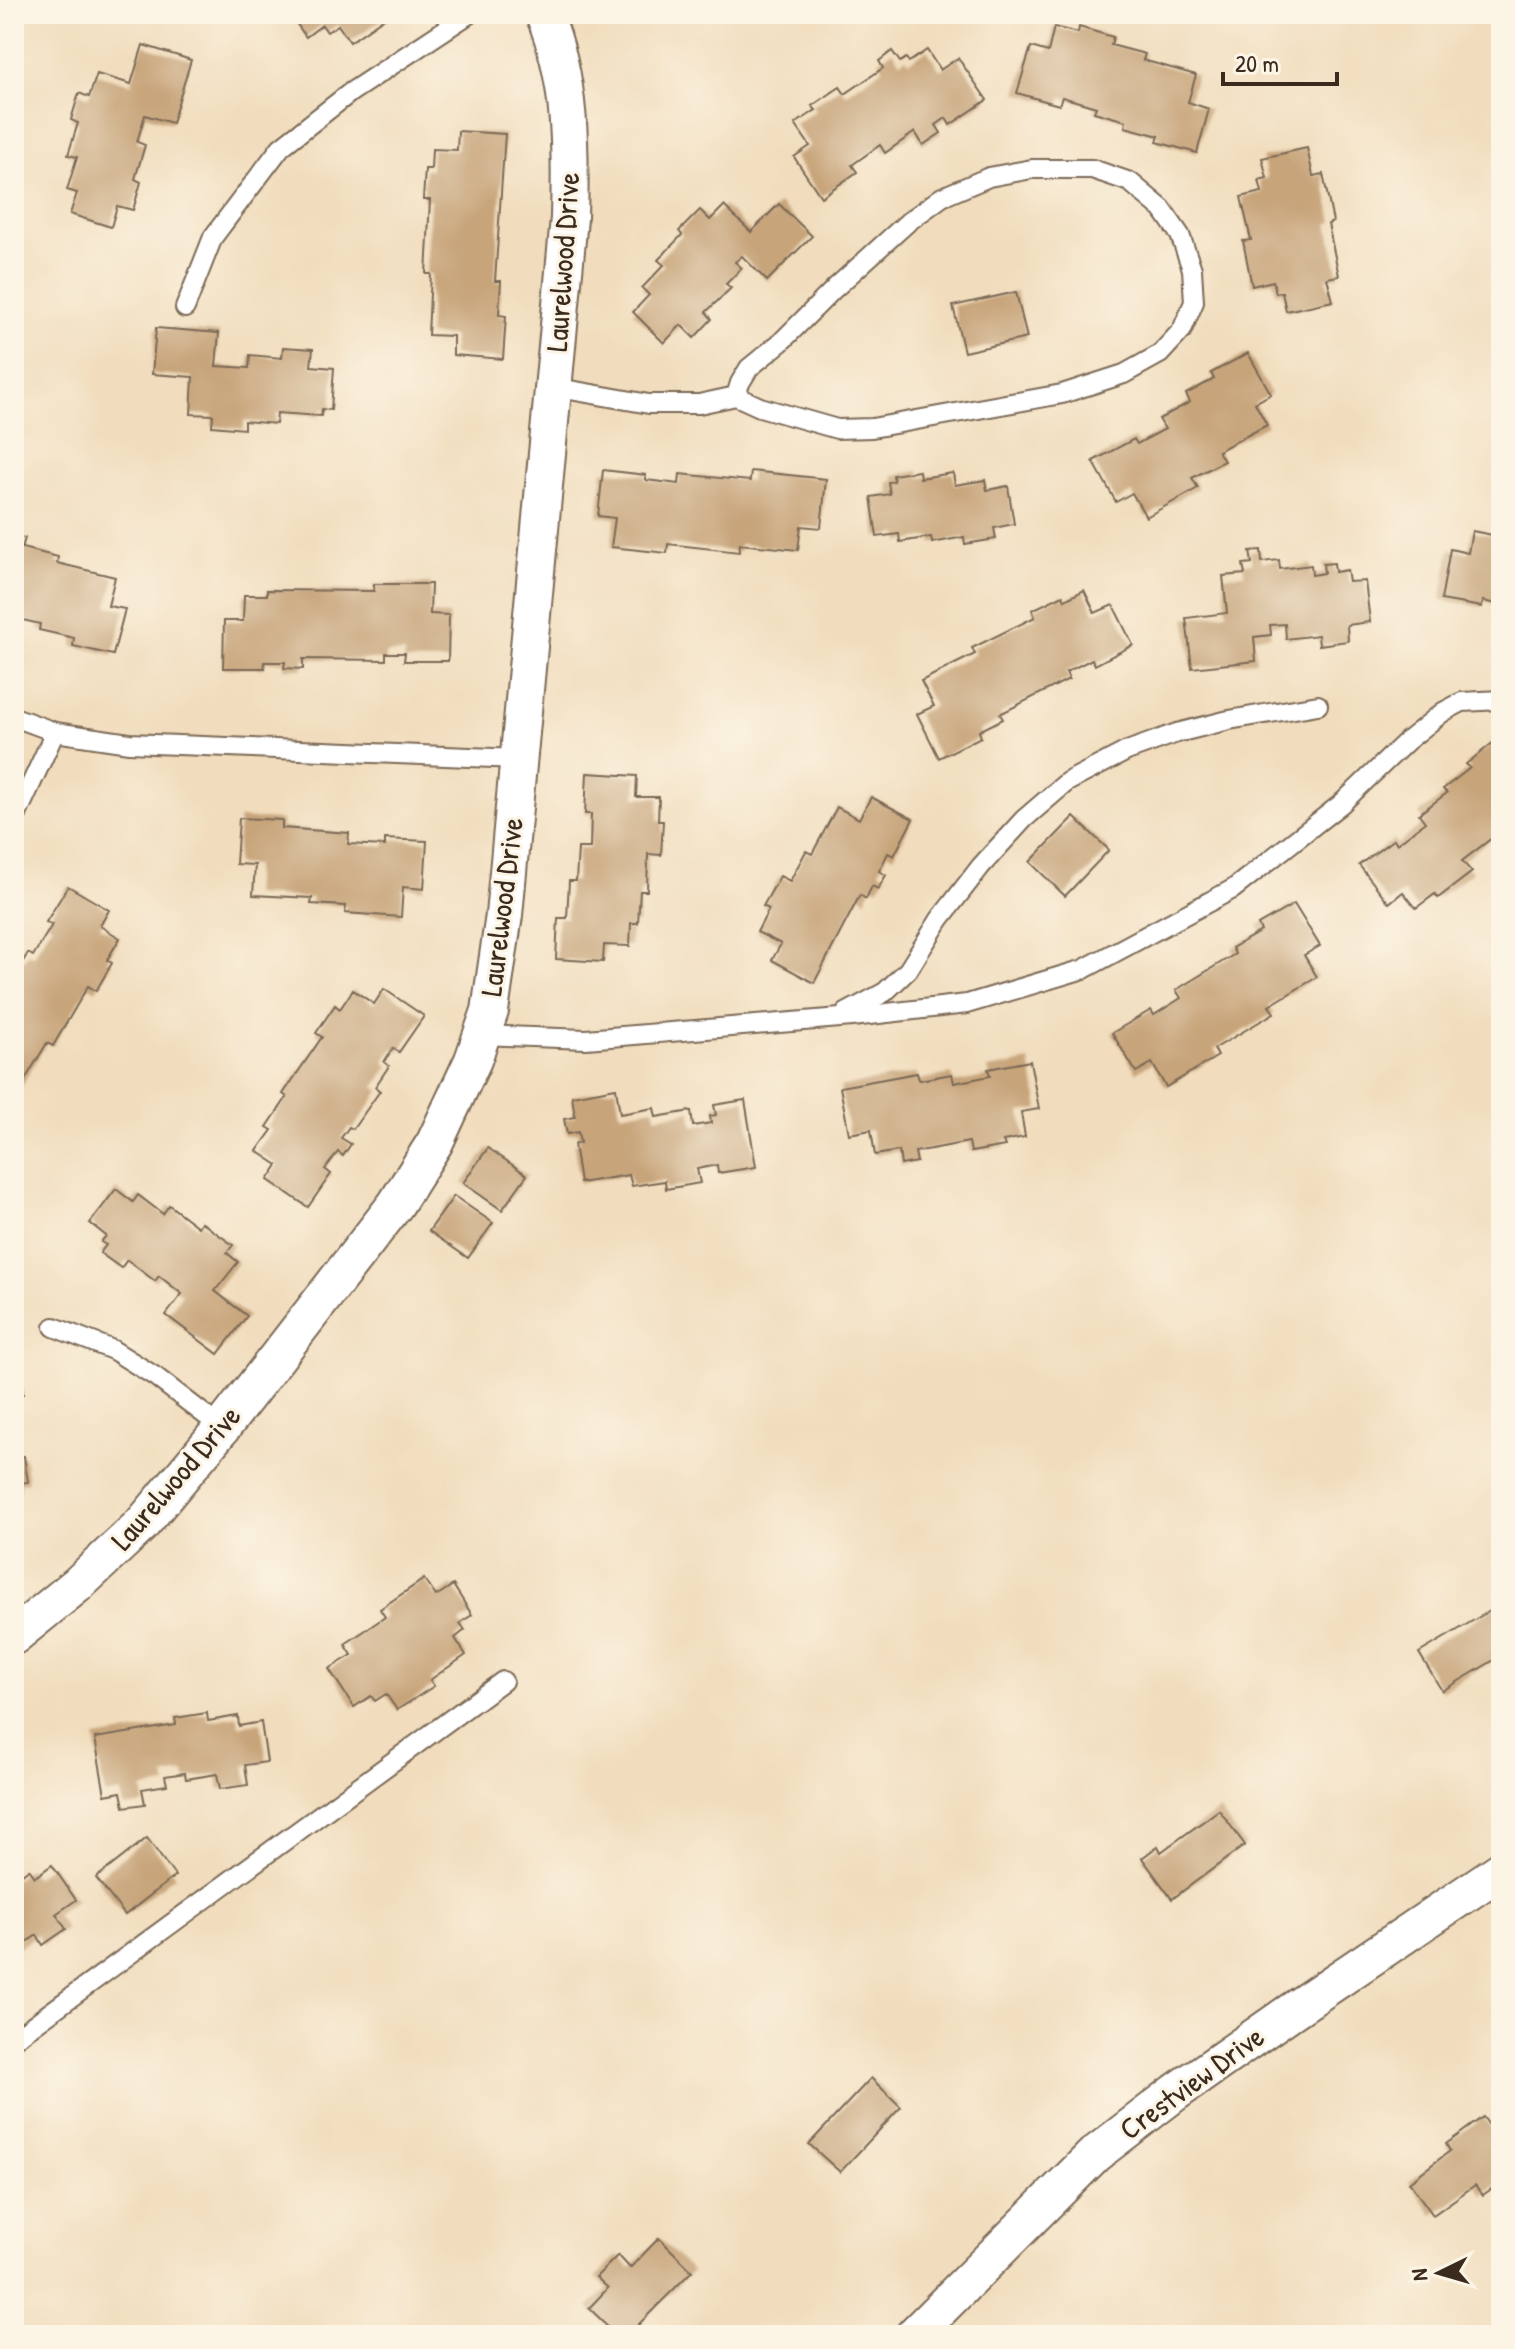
<svg xmlns="http://www.w3.org/2000/svg" width="1515" height="2349" font-family="'Patrick Hand',sans-serif">
<style>
.building{fill:#c7a47a}
.lines{fill:none;stroke-linecap:round;stroke-linejoin:round}
.service-casing{stroke:#7b6956;stroke-width:22}
.minor-casing{stroke:#7b6956;stroke-width:40}
.service{stroke:#fff;stroke-width:18}
.minor{stroke:#fff;stroke-width:36}
.labels{text-anchor:middle;stroke-width:6;stroke-linejoin:round;paint-order:stroke}
.street-label{font-size:30px;fill:#3b2a1e;stroke:#fcf5e5}
</style>
<rect width="100%" height="100%" fill="#fcf5e5"/>
<filter id="ink" filterUnits="userSpaceOnUse"><feTurbulence type="fractalNoise" baseFrequency=".0125" numOctaves="2"/><feDisplacementMap in="SourceGraphic" scale="16" xChannelSelector="R" yChannelSelector="G"/><feConvolveMatrix kernelMatrix="1 2 1 2 8 2 1 2 1" color-interpolation-filters="sRGB"/></filter>
<filter id="wash" filterUnits="userSpaceOnUse"><feTurbulence type="fractalNoise" baseFrequency=".006" numOctaves="4" result="noise"/><feDisplacementMap in="SourceGraphic" scale="32" xChannelSelector="R" yChannelSelector="G"/><feGaussianBlur stdDeviation="1.8" result="paint"/><feColorMatrix in="noise" values="0 0 0 0 0 0 0 0 0 0 0 0 0 0 0 0 0 1.4 0 .05"/><feComposite in="paint" operator="in"/></filter>
<g filter="url(#wash)">
<rect width="100%" height="100%" fill="#f1ddbd"/>
<g id="blocks">
<g class="building">
<path d="M290,14H385L387,16L350,42L338,25L327,32L322,25L306,37Z"/>
<path d="M1054,27L1078,33L1079,27L1113,37L1111,45L1145,54L1143,60L1196,75L1188,102L1209,109L1197,153L1157,142L1159,136L1125,127L1126,121L1094,112L1096,107L1062,97L1059,105L1017,93L1031,47L1048,52Z"/>
<path d="M143,45L191,60L172,123L145,115L137,142L145,145L135,179L141,182L133,210L117,206L111,227L70,214L77,193L67,190L77,157L68,155L78,123L71,120L79,93L89,97L97,74L131,84Z"/>
<path d="M927,50L940,70L958,58L987,100L950,125L946,118L936,125L941,133L923,145L915,132L885,153L880,145L852,165L857,172L821,197L794,157L810,146L795,124L816,110L812,106L840,87L845,94L883,68L879,61L892,51L900,62L906,58L909,62Z"/>
<path d="M458,131L505,134L495,281H501L499,315L506,316L503,359L453,355V336L428,335L431,274H426L430,200H423L425,169H431L432,149L457,150Z"/>
<path d="M1307,148L1313,176L1323,174L1333,222L1328,224L1339,276L1327,278L1333,301L1286,311L1282,292L1276,293L1273,281L1252,286L1243,241L1251,240L1241,197L1262,192L1259,180L1267,178L1262,158Z"/>
<path d="M779,204L812,236L767,281L742,256L735,262L742,268L726,284L731,288L706,312L712,319L694,338L681,325L664,343L633,312L649,295L642,288L664,265L658,260L682,235L679,231L700,210L710,220L724,206L751,232Z"/>
<path d="M1016,292L1027,338L964,352L953,306Z"/>
<path d="M156,328L219,333L216,366L249,368L250,355L282,358L283,347L313,349L311,366L334,368L331,410L322,409L321,416L277,413L276,424L244,421V429L212,426L213,415L191,414L193,377L152,374Z"/>
<path d="M1248,353L1271,394L1255,403L1267,425L1218,451L1224,461L1192,478L1198,488L1146,517L1132,493L1116,502L1093,461L1134,439L1137,444L1165,429L1159,419L1190,402L1186,394L1214,379L1211,373Z"/>
<path d="M603,470L646,475V480L679,484L680,474L750,481L751,471L826,479L821,528L801,526L798,550L740,544L739,552L668,544L667,553L611,547L615,518L598,516Z"/>
<path d="M919,471L920,478L953,473L955,485L985,480L987,490L1008,486L1014,524L994,528L996,539L965,544L964,537L932,543L931,537L900,542L899,534L877,537L871,497L890,494L888,482L894,481L893,475Z"/>
<path d="M1500,529L1501,605L1483,601L1482,607L1441,600L1450,549L1468,553L1472,531L1498,536Z"/>
<path d="M14,536L25,538L22,548L58,557L57,563L115,577L108,606L125,609L113,655L73,646L74,638L39,630L40,624L14,618Z"/>
<path d="M1261,550L1262,562L1279,560L1280,569L1311,565L1312,575L1324,573L1323,564L1334,563L1335,572L1347,570L1349,582L1365,581L1370,622L1347,625L1348,641L1319,645L1318,635L1286,639L1285,624L1270,625L1271,635L1254,637L1256,661L1192,668L1186,618L1227,613L1223,576L1245,574L1243,564L1252,563L1250,551Z"/>
<path d="M374,584H431L430,614L449,615L448,661H404L405,653H386V660L303,659V669L284,668L285,662H264L265,668H223L224,621H243L244,595H267V590L374,591Z"/>
<path d="M1084,590L1095,613L1113,605L1133,645L1095,665L1092,659L1066,672L1069,679L1000,714L1003,719L979,731L981,737L939,758L917,714L934,706L921,681L975,654L972,648L1035,617L1032,610L1063,595L1065,600Z"/>
<path d="M1499,738L1501,741V831L1462,861L1472,872L1438,898L1435,894L1416,908L1403,892L1389,903L1359,865L1394,839L1397,844L1425,822L1419,814L1447,793L1443,789L1470,768L1466,764Z"/>
<path d="M587,773L637,776L636,797H659L658,821H663L661,855L648,854L647,891H640L638,923H631L630,946L604,945L603,962L556,959L558,918H567L569,881H576L578,848H590L591,814H585Z"/>
<path d="M871,797L913,819L894,856L888,853L879,871L886,875L878,889L872,886L866,899L860,895L814,983L772,960L781,944L757,932L769,909L763,906L780,876L790,881L806,851L812,854L837,807L859,819Z"/>
<path d="M1074,817L1109,850L1065,896L1030,862Z"/>
<path d="M239,818L282,820V828L349,833L348,844L385,846V839L427,841L424,889L403,887L401,917L345,913L346,906L311,904L312,898L253,895L255,865L236,864Z"/>
<path d="M68,886L109,910L100,926L120,938L107,960L112,963L96,991L88,986L53,1046L47,1043L17,1093L14,1091V976L28,953L33,956L52,925L46,922Z"/>
<path d="M1294,904L1320,946L1304,955L1317,977L1269,1006L1274,1013L1214,1049L1218,1056L1166,1087L1152,1063L1136,1072L1112,1033L1151,1010L1154,1015L1181,998L1176,990L1235,954L1232,948L1261,931L1258,925Z"/>
<path d="M384,989L424,1016L399,1052L393,1048L384,1062L389,1066L375,1087L380,1091L353,1129L349,1127L341,1138L351,1144L343,1156L338,1152L325,1169L331,1174L308,1207L268,1180L278,1165L257,1151L272,1130L267,1127L287,1097L283,1094L322,1037L316,1033L335,1005L340,1009L353,990L374,1004Z"/>
<path d="M1030,1061L1039,1109L1021,1112L1025,1137L1003,1141L1005,1146L971,1152L969,1142L915,1152L917,1162L901,1165L899,1151L875,1155L871,1130L849,1134L840,1087L917,1073L919,1080L952,1074L954,1083L990,1076L988,1069Z"/>
<path d="M616,1088L620,1114L654,1108L656,1117L691,1111L693,1126L711,1123L710,1116L716,1115L714,1105L745,1100L756,1167L718,1173L717,1165L697,1169L700,1183L666,1189L665,1181L632,1186L629,1175L580,1183L574,1144L580,1143L578,1132L567,1134L564,1119L575,1117L572,1096Z"/>
<path d="M488,1148L527,1175L502,1210L463,1183Z"/>
<path d="M116,1189L133,1202L138,1195L163,1214L169,1205L198,1227L201,1222L233,1245L227,1253L238,1262L215,1291L247,1316L218,1354L166,1315L182,1294L159,1276L155,1281L127,1260L121,1268L100,1253L106,1245L101,1242L106,1236L90,1223Z"/>
<path d="M454,1196L493,1223L468,1258L429,1231Z"/>
<path d="M14,1346L23,1394L14,1395Z"/>
<path d="M24,1456L28,1482L20,1483L21,1490L14,1491V1457Z"/>
<path d="M424,1579L436,1596L453,1585L472,1615L460,1623L465,1630L455,1638L466,1655L430,1680L434,1686L397,1710L386,1694L375,1701L371,1696L354,1707L329,1669L352,1655L345,1644L385,1617L380,1609Z"/>
<path d="M1501,1604V1656L1442,1691L1419,1653Z"/>
<path d="M207,1713L208,1721L238,1716L239,1726L261,1722L267,1762L245,1765L248,1785L220,1789L217,1774L186,1779L185,1773L165,1776L167,1785L142,1789L145,1804L124,1807L121,1792L105,1795L95,1738L176,1725L175,1718Z"/>
<path d="M1219,1810L1245,1845L1172,1899L1142,1858L1158,1846L1161,1852Z"/>
<path d="M147,1838L175,1876L125,1915L96,1878Z"/>
<path d="M52,1865L76,1900L56,1914L66,1929L43,1945L37,1935L14,1951V1880L29,1869L35,1877Z"/>
<path d="M871,2078L901,2107L840,2172L809,2144Z"/>
<path d="M1483,2117L1501,2141V2182L1483,2195L1475,2185L1433,2215L1409,2182L1450,2151L1446,2144Z"/>
<path d="M659,2238L692,2271L628,2335H617L589,2308L608,2288L596,2277L618,2255L630,2268Z"/>
</g>
</g>
</g>
<g filter="url(#ink)">
<use href="#blocks" fill-opacity="0" stroke="#7b6956" stroke-width="2"/>
<g class="lines">
<defs>
<g id="service">
<path d="M185,308L213,237L281,147L351,92L469,14"/>
<path d="M553,387L649,404H699L736,396L760,407L837,429L872,428L1062,394L1124,374L1160,354L1182,330L1194,302L1192,269L1180,235L1162,209L1130,182L1092,169H1032L989,177L942,197L908,222L835,288L781,342L749,368L740,383L736,396"/>
<path d="M14,717L55,732L129,743L518,759"/>
<path d="M14,821L55,732"/>
<path d="M846,1013L885,992L908,970L940,919L981,866L1024,819L1067,782L1127,751L1177,733L1229,720L1318,705"/>
<path d="M481,1035L586,1039L852,1017L967,1004L1084,969L1233,889L1341,804L1407,741L1443,712L1462,702L1501,700"/>
<path d="M54,1327L113,1350L156,1377L222,1428"/>
<path d="M14,2039L503,1681"/>
</g>
<g id="minor">
<path d="M14,1636L78,1584L142,1524L222,1428L396,1204L435,1142L473,1060L490,1011L504,915L569,218C571,150 571,78 544,14"/>
<path d="M914,2335L1094,2155L1176,2092L1289,2013L1501,1870"/>
</g>
</defs>
<use href="#service" class="service-casing"/>
<use href="#minor" class="minor-casing"/>
<use href="#service" class="service"/>
<use href="#minor" class="minor"/>
</g>
</g>
<g class="labels">
<g class="street-label">
<text transform="translate(563 262) rotate(-86)" y="10">Laurelwood Drive</text>
<text transform="translate(502 907) rotate(-83)" y="10">Laurelwood Drive</text>
<text transform="translate(176 1478) rotate(-49)" y="10">Laurelwood Drive</text>
<text transform="translate(1192 2083) rotate(-36)" y="10">Crestview Drive</text>
</g>
</g>
<rect width="1515" height="2349" fill="none" stroke="#fcf5e5" stroke-width="48"/>
<g transform="translate(1439 2273) rotate(265)" stroke="#fcf5e5" stroke-width="6" paint-order="stroke">
<path d="M0-6L14 30L0 20L-14 30Z" fill="#3b2a1e"/>
<text y="-12" font-size="22" font-weight="bold" text-anchor="middle" fill="#3b2a1e">N</text>
</g>
<path d="M1223 72v12h114v-12" fill="none" stroke="#3b2a1e" stroke-width="4"/>
<text x="1235" y="72" font-size="24" fill="#3b2a1e" stroke="#fcf5e5" stroke-width="6" paint-order="stroke">20 m</text>
</svg>
